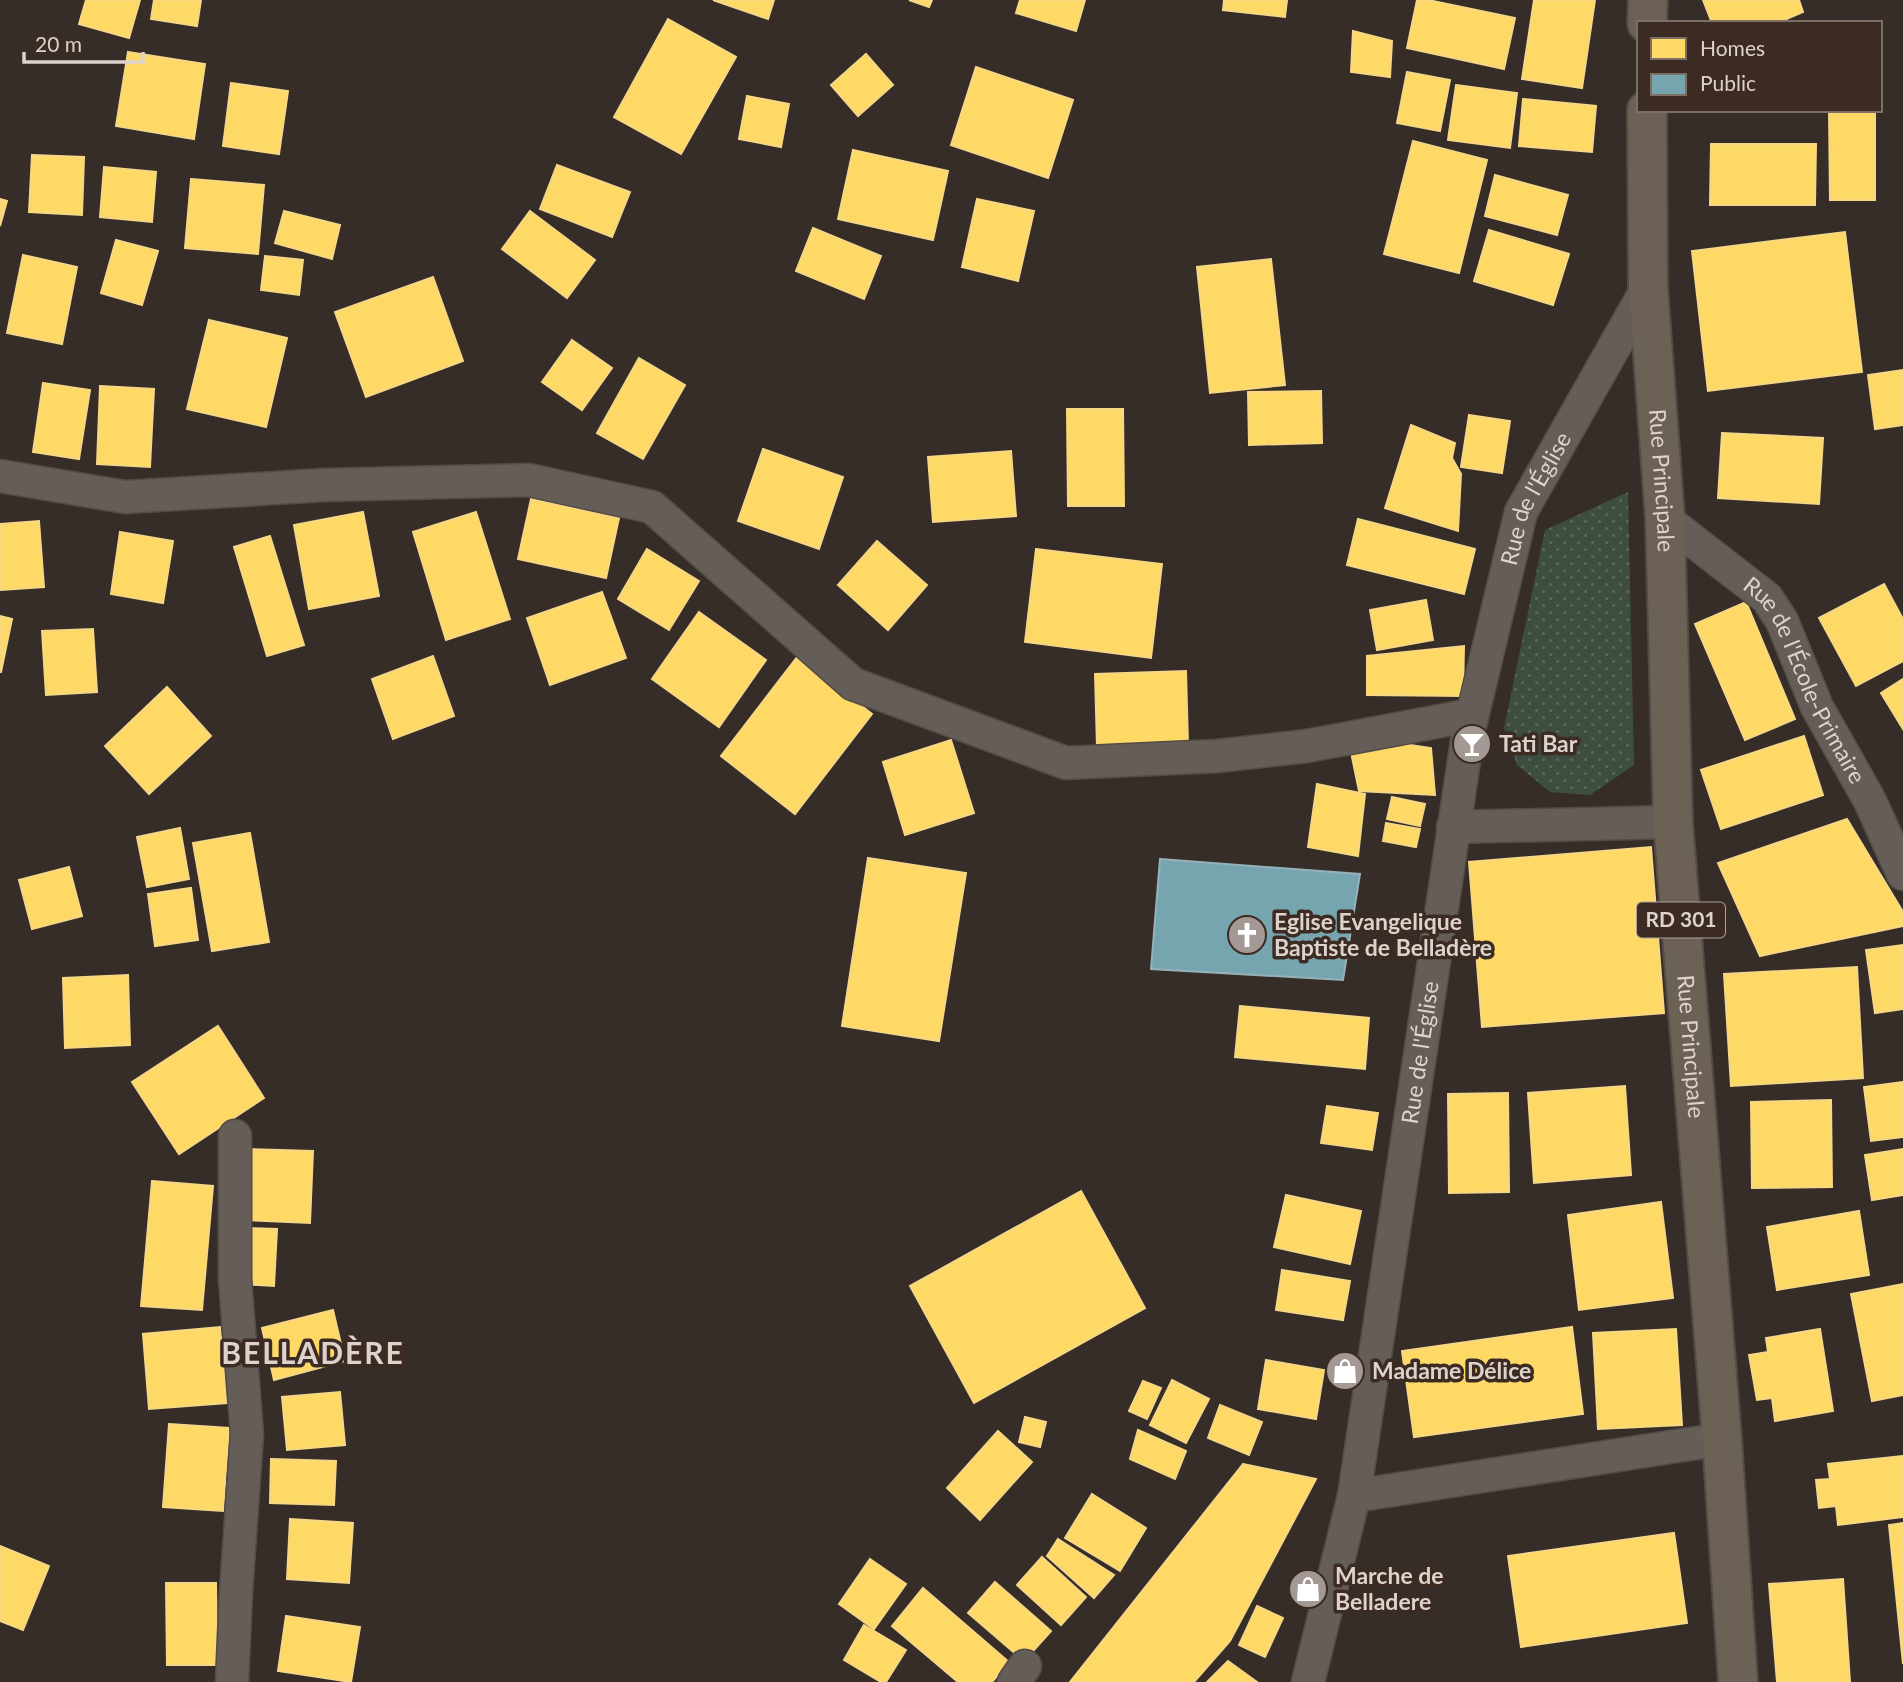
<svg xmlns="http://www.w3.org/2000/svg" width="1903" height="1682" font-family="Lato,sans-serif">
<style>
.park{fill:url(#park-dots)}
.homes{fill:#ffd966;stroke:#f5d785;stroke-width:2}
.public{fill:#76a5af;stroke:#95b2b8;stroke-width:2}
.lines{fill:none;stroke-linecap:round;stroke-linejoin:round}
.minor-casing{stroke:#534b46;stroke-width:35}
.primary-casing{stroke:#534b46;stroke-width:42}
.minor{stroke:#645d58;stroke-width:32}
.primary{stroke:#6b6154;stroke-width:38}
.labels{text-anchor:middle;stroke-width:7;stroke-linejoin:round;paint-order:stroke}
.shield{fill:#3c2b22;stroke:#ada09a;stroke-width:2}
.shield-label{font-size:21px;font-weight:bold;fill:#ded2cd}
.street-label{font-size:23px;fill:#ded2cd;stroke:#3c2b22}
.poi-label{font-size:23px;font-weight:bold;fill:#ded2cd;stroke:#3c2b22;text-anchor:start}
.district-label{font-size:30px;font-weight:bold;letter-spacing:2px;fill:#ded2cd;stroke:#3c2b22}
</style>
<defs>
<pattern id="park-dots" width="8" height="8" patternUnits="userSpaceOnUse" patternTransform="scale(1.75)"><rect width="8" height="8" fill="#3d4e40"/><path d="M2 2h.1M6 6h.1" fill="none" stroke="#59675a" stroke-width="1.8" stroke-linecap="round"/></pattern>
</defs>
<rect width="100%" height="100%" fill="#362d28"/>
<path class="park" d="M1628,492L1634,765L1590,795L1550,792L1517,765L1504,728L1545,530Z"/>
<g class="homes">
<path d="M86,0H140L129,38L79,24Z"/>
<path d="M154,0H201L197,26L151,19Z"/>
<path d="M713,0H774L768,19Z"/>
<path d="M909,0H932L929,7Z"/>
<path d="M1020,0H1085L1076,31L1016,13Z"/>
<path d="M1224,0H1287L1285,17L1223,10Z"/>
<path d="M1417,0H1428L1515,18L1504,69L1407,48Z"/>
<path d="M1534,0H1595L1582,88L1522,79Z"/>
<path d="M1703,0H1799L1803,12L1777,23H1712Z"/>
<path d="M668,19L736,57L681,154L614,117Z"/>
<path d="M1353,31L1392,41L1390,77L1351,72Z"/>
<path d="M128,52L205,64L194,139L116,126Z"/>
<path d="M866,54L893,85L858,116L831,85Z"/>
<path d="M976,67L1073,100L1048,178L951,145Z"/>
<path d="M1407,72L1450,80L1440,131L1397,123Z"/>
<path d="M231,83L288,91L279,154L223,146Z"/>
<path d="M1456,85L1517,93L1510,148L1448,140Z"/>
<path d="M747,96L789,104L781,147L739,139Z"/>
<path d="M1523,99L1596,106L1592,152L1519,146Z"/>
<path d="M1829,110H1875V200H1830Z"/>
<path d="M1413,141L1487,160L1459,273L1384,254Z"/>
<path d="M1711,144H1816L1815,205H1710Z"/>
<path d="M853,150L948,171L933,240L838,219Z"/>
<path d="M32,155L84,157L82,215L29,212Z"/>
<path d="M557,165L630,192L612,237L540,209Z"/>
<path d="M104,167L156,172L152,222L100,217Z"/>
<path d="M1495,175L1568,195L1557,235L1485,216Z"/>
<path d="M191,179L264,185L258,254L185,248Z"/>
<path d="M0,199L7,201L0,226Z"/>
<path d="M977,199L1034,211L1018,281L962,267Z"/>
<path d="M284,211L340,225L332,259L275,243Z"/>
<path d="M530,211L595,260L567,298L502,249Z"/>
<path d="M813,228L881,256L864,299L796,271Z"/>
<path d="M1489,230L1569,254L1553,305L1474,281Z"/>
<path d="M1845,232L1862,372L1708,391L1692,251Z"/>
<path d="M116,240L158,251L142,305L101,293Z"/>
<path d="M23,255L77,267L62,344L7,333Z"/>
<path d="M265,256L303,260L299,295L261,290Z"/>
<path d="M1271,259L1285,385L1210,393L1197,267Z"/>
<path d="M433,277L463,361L366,397L335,312Z"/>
<path d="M209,320L287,338L266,427L187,409Z"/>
<path d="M572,340L612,368L582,410L542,382Z"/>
<path d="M639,358L685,385L643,459L597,433Z"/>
<path d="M1903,370V425L1875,429L1868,375Z"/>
<path d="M43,383L90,390L79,459L33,452Z"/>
<path d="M100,386L154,389L150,467L97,464Z"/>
<path d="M1321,391L1322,443L1249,445L1248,392Z"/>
<path d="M1067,409H1123L1124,506H1068Z"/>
<path d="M1469,415L1510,421L1502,473L1461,467Z"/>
<path d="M1411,425L1455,443L1452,458L1461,474L1458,531L1385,508Z"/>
<path d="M1722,433L1823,438L1819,504L1718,498Z"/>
<path d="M763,449L843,477L819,549L738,521Z"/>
<path d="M1011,451L1016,516L933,522L928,457Z"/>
<path d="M531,499L619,518L606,578L518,559Z"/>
<path d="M363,512L379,596L309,609L294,525Z"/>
<path d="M476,512L510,619L446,640L413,532Z"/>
<path d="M1358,519L1475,549L1464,594L1347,565Z"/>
<path d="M39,521L44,587L0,590V524Z"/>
<path d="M120,532L173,541L163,603L111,594Z"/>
<path d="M270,536L304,645L267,656L234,547Z"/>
<path d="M877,541L927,585L888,630L838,585Z"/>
<path d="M647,549L699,581L669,630L618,599Z"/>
<path d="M1036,549L1162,564L1151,658L1025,642Z"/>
<path d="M1884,584L1903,619V661L1856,686L1819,618Z"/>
<path d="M602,592L626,658L550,685L527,618Z"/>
<path d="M1426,600L1433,640L1377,650L1370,610Z"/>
<path d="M1746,602L1795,719L1745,740L1695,624Z"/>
<path d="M699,612L766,660L719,727L652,679Z"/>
<path d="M0,616L12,619L1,672H0Z"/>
<path d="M93,629L97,692L46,695L42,631Z"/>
<path d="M1464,646L1463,696L1367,695V656Z"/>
<path d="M433,656L454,716L393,739L372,679Z"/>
<path d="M798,656L872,714L795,814L721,756Z"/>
<path d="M1186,671L1188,745L1097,747L1095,674Z"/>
<path d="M1903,679V729L1881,693Z"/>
<path d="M167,687L211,736L149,794L105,746Z"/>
<path d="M1804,736L1823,795L1721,829L1701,770Z"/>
<path d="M951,740L974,813L905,835L883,762Z"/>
<path d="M1384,741L1431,748L1435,795L1359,791L1351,752Z"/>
<path d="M1317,784L1365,794L1358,856L1308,847Z"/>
<path d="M1392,797L1425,804L1420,826L1387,819Z"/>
<path d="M1847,819L1903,912V926L1760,956L1718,863Z"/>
<path d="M1386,823L1420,829L1416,847L1383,841Z"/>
<path d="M180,828L189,879L147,887L137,837Z"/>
<path d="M250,833L269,942L212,951L193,843Z"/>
<path d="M1651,847L1664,1013L1482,1027L1469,862Z"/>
<path d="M868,858L966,873L939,1041L842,1026Z"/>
<path d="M69,867L82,916L32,929L19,880Z"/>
<path d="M191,888L198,940L155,946L148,894Z"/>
<path d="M1903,945V1009L1875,1013L1866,950Z"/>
<path d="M1857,967L1863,1078L1731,1086L1724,974Z"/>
<path d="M128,975L130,1045L65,1048L63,978Z"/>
<path d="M1240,1006L1369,1018L1365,1069L1235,1057Z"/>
<path d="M218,1026L264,1098L179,1154L132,1082Z"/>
<path d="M1903,1082V1137L1871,1141L1864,1087Z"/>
<path d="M1625,1086L1631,1175L1534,1183L1528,1093Z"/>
<path d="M1508,1093L1509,1192L1449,1193L1448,1094Z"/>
<path d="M1831,1100L1832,1187L1752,1188L1751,1102Z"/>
<path d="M1327,1106L1378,1113L1372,1150L1321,1143Z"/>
<path d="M247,1149L313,1151L310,1223L244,1220Z"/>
<path d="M1903,1149V1195L1872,1200L1865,1155Z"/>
<path d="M152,1181L213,1186L202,1310L141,1306Z"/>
<path d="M1081,1191L1145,1308L974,1403L910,1286Z"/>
<path d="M1286,1195L1361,1211L1350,1264L1274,1247Z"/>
<path d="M1661,1202L1673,1298L1579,1310L1568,1215Z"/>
<path d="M1859,1211L1869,1275L1777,1290L1767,1227Z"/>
<path d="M246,1228L277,1229L274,1286L242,1284Z"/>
<path d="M1282,1270L1350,1281L1343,1320L1276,1310Z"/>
<path d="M1903,1284V1395L1872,1401L1851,1294Z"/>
<path d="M333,1310L345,1361L274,1380L262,1328Z"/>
<path d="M220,1327L227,1403L149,1409L143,1334Z"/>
<path d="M1572,1327L1583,1414L1414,1437L1402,1351Z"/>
<path d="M1676,1329L1682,1425L1598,1429L1593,1333Z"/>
<path d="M1820,1329L1833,1411L1775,1421L1772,1398L1757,1400L1749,1355L1768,1352L1766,1338Z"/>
<path d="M1266,1360L1324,1370L1316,1419L1258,1409Z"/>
<path d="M1172,1380L1209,1399L1186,1443L1150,1425Z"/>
<path d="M1143,1381L1161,1388L1147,1419L1129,1411Z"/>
<path d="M340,1392L345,1445L287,1450L282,1397Z"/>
<path d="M1220,1405L1262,1422L1249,1455L1208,1438Z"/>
<path d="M1025,1417L1046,1422L1040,1447L1019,1442Z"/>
<path d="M169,1424L229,1428L223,1511L163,1507Z"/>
<path d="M1138,1430L1186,1451L1175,1479L1130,1459Z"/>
<path d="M998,1431L1032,1462L980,1520L947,1488Z"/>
<path d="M1903,1456V1517L1838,1525L1836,1506L1819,1508L1816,1480L1830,1479L1828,1464Z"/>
<path d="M271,1459L336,1461L334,1505L270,1503Z"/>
<path d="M1243,1464L1316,1479L1230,1641L1194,1682H1070Z"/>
<path d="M1092,1494L1146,1528L1120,1571L1065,1538Z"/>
<path d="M290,1519L353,1523L349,1583L287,1579Z"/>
<path d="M1903,1523V1664L1889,1525Z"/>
<path d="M1674,1533L1687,1623L1521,1647L1508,1556Z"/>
<path d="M1058,1539L1114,1575L1094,1598L1047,1556Z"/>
<path d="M0,1546L49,1566L23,1630L0,1621Z"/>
<path d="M1042,1557L1086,1597L1061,1625L1017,1585Z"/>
<path d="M870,1559L906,1584L874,1629L839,1604Z"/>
<path d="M1843,1579L1850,1682H1777L1769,1584Z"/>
<path d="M995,1582L1051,1631L1024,1661L968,1613Z"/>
<path d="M166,1583H216L217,1665H167Z"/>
<path d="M923,1588L1009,1662L992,1682H958L892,1626Z"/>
<path d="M1257,1606L1283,1618L1265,1657L1239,1645Z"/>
<path d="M286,1616L360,1627L351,1682L278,1671Z"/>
<path d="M864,1625L906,1650L886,1682H881L844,1660Z"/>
<path d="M1228,1661L1257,1682H1207Z"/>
</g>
<path class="public" d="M1160,859L1360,874L1343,980L1151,969Z"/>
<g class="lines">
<defs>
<g id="minor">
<path d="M0,476L125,497L324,485L529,480L652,507L853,684L1066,763L1217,756L1307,746L1472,715"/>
<path id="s1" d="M1665,519L1767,598L1782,621L1817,707L1870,801L1903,874"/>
<path d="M1453,827L1673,822"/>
<path d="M1354,1496L1722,1439"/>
<path d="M232,1682L236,1592L247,1434L235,1279V1136"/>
<path d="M1014,1682L1025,1666"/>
<path id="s2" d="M1308,1682L1354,1496L1468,734L1521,512L1648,287"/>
</g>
<g id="primary">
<path d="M1647,23L1648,0"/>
<path id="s3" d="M1647,110L1648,287L1665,519L1673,822L1722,1439L1738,1682"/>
</g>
</defs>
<use href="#minor" class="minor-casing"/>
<use href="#primary" class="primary-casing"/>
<use href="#minor" class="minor"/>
<use href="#primary" class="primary"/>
</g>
<defs>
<symbol id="bar-disc" viewBox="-11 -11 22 22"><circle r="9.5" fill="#a39893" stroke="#3c2b22"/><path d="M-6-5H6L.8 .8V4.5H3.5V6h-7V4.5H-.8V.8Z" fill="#fff"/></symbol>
<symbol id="church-disc" viewBox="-11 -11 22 22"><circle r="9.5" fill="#a39893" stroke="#3c2b22"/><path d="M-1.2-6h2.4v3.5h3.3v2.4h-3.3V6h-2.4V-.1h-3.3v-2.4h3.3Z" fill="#fff"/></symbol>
<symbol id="shop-disc" viewBox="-11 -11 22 22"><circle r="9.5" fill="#a39893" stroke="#3c2b22"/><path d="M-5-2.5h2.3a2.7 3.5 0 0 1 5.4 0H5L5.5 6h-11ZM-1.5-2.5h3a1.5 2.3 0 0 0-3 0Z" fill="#fff"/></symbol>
</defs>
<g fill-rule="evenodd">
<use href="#bar-disc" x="1450" y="722" width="44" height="44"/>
<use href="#church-disc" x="1225" y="913" width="44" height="44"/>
<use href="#shop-disc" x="1323" y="1349" width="44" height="44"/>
<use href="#shop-disc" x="1286" y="1567" width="44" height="44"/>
</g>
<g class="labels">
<rect class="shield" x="1637" y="902.5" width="88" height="35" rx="5"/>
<g class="shield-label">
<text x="1681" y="927">RD 301</text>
</g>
<g class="street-label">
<text dy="8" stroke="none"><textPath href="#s3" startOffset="371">Rue Principale</textPath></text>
<text dy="8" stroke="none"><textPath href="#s2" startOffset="1208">Rue de l'Église</textPath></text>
<text dy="8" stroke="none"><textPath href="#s1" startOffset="219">Rue de l'École-Primaire</textPath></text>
<text dy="8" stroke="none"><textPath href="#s3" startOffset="938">Rue Principale</textPath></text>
<text dy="8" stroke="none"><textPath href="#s2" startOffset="640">Rue de l'Église</textPath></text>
</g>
<g class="poi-label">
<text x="1499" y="752">Tati Bar</text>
<text x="1274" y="930">Eglise Evangelique<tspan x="1274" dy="26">Baptiste de Belladère</tspan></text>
<text x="1372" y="1379">Madame Délice</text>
<text x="1335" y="1584">Marche de<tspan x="1335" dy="26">Belladere</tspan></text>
</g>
<g class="district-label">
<text x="313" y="1364">BELLADÈRE</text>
</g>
</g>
<rect x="1637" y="21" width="245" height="91" fill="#3c2b22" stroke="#7d6e66" stroke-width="2"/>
<rect x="1651" y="38" width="35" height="21" fill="#ffd966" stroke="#7d6e66" stroke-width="2"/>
<text x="1700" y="56" font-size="21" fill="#ded2cd">Homes</text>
<rect x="1651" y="74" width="35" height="21" fill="#76a5af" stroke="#7d6e66" stroke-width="2"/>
<text x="1700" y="91" font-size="21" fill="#ded2cd">Public</text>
<path d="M24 52v10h119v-10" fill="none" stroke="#ded2cd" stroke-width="3.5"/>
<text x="35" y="52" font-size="21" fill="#ded2cd" stroke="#3c2b22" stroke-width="5" paint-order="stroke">20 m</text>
</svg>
